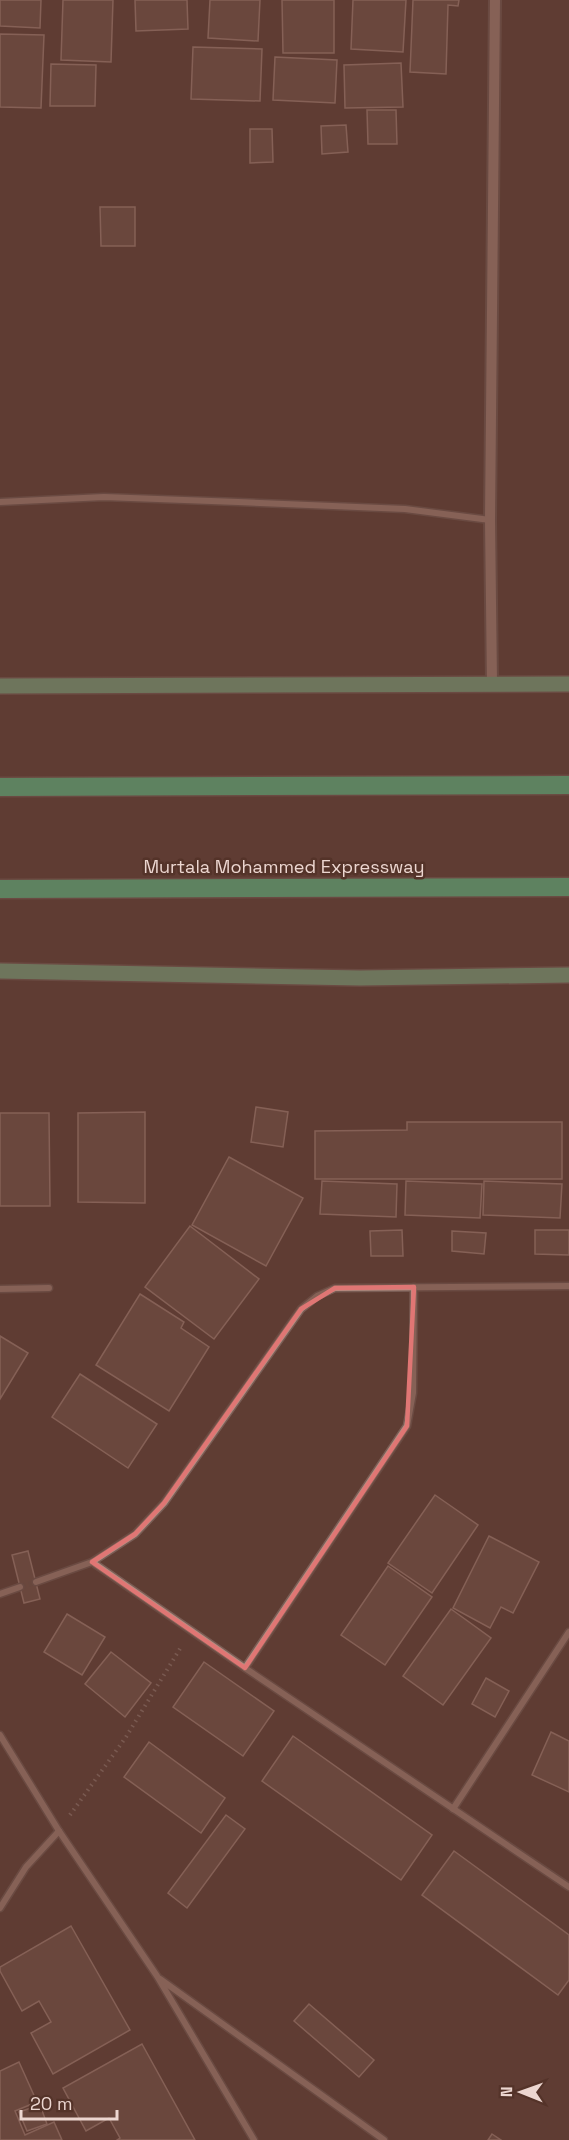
<svg xmlns="http://www.w3.org/2000/svg" width="569" height="2140" font-family="'Space Grotesk',sans-serif">
<style>
.building{fill:#79554a;stroke:#b38c80;stroke-width:1.5}
.lines{fill:none;stroke-linecap:round;stroke-linejoin:round}
.minor-tunnel{stroke:#74544b;stroke-width:6;stroke-dasharray:6 3;stroke-linecap:butt}
.minor-casing{stroke:#795c54;stroke-width:9}
.tertiary-casing{stroke:#795c54;stroke-width:14}
.primary-casing{stroke:#795c54;stroke-width:18}
.motorway-casing{stroke:#795c54;stroke-width:21}
.path{stroke:#9a7d75;stroke-width:4;stroke-dasharray:1.5 4.5;stroke-linecap:butt}
.minor{stroke:#b58e82;stroke-width:6}
.tertiary{stroke:#b58e82;stroke-width:10}
.primary{stroke:#81ba8f;stroke-width:15}
.motorway{stroke:#5ed898;stroke-width:18}
.marked{fill:none;stroke:#e07674;stroke-width:4.5;stroke-linejoin:round}
.labels{text-anchor:middle;stroke-width:5;stroke-linejoin:round;paint-order:stroke}
.street-label{font-size:18px;fill:#ecd6d0;stroke:#543329}
</style>
<rect width="100%" height="100%" fill="#5f3d33"/>
<g class="building">
<path d="M0,0H41L40,28L0,26Z"/>
<path d="M63,0H113L111,62L61,60Z"/>
<path d="M135,0H187L188,29L136,31Z"/>
<path d="M210,0H260L258,41L208,38Z"/>
<path d="M282,0H334V53H283Z"/>
<path d="M353,0H406L403,52L351,49Z"/>
<path d="M413,0H459L458,6L448,5L446,74L410,72Z"/>
<path d="M0,34L44,35L41,108L0,107Z"/>
<path d="M193,47L262,49L260,101L191,99Z"/>
<path d="M275,57L337,60L335,103L273,100Z"/>
<path d="M401,63L403,107L345,108L344,65Z"/>
<path d="M51,64L96,65L95,106H50Z"/>
<path d="M367,110H396L397,144H368Z"/>
<path d="M346,125L348,152L322,154L321,126Z"/>
<path d="M250,129H272L273,162L250,163Z"/>
<path d="M100,207H135V246H101Z"/>
<path d="M256,1107L288,1112L283,1147L251,1142Z"/>
<path d="M145,1112V1203L78,1202V1113Z"/>
<path d="M0,1113H49L50,1206H0Z"/>
<path d="M407,1122H562V1179H315V1131L407,1130Z"/>
<path d="M229,1157L303,1198L266,1266L192,1225Z"/>
<path d="M322,1181L397,1184L396,1217L320,1214Z"/>
<path d="M406,1181L482,1184L480,1218L405,1215Z"/>
<path d="M484,1181L562,1184L560,1218L483,1215Z"/>
<path d="M190,1226L259,1279L214,1339L145,1287Z"/>
<path d="M402,1230L403,1256H371L370,1231Z"/>
<path d="M535,1230H569V1255L535,1254Z"/>
<path d="M452,1231L486,1233L484,1254L452,1251Z"/>
<path d="M140,1294L184,1322L181,1328L209,1347L169,1411L96,1365Z"/>
<path d="M0,1336L28,1353L0,1399Z"/>
<path d="M80,1374L157,1424L128,1468L52,1417Z"/>
<path d="M435,1495L478,1525L432,1593L388,1563Z"/>
<path d="M489,1536L539,1562L513,1613L501,1607L490,1628L453,1608Z"/>
<path d="M28,1551L40,1599L24,1603L12,1555Z"/>
<path d="M388,1566L432,1597L385,1665L341,1635Z"/>
<path d="M451,1609L491,1638L443,1705L403,1676Z"/>
<path d="M67,1614L105,1637L82,1675L44,1652Z"/>
<path d="M111,1652L151,1683L125,1717L85,1684Z"/>
<path d="M204,1662L274,1711L243,1756L173,1707Z"/>
<path d="M486,1678L509,1691L495,1717L472,1704Z"/>
<path d="M551,1732L569,1741V1792L532,1775Z"/>
<path d="M293,1736L432,1835L401,1880L262,1781Z"/>
<path d="M149,1742L225,1798L201,1833L124,1777Z"/>
<path d="M226,1815L245,1829L187,1908L168,1893Z"/>
<path d="M454,1851L569,1935V1980L558,1995L422,1895Z"/>
<path d="M71,1926L130,2030L53,2074L31,2033L51,2022L39,2001L22,2011L0,1971V1967Z"/>
<path d="M309,2004L374,2060L359,2077L294,2021Z"/>
<path d="M142,2044L195,2140H117L120,2138L109,2118L86,2131L63,2088Z"/>
<path d="M19,2062L37,2102L15,2111L25,2135L54,2122L62,2140H0V2071Z"/>
<path d="M40,2105L47,2124L27,2131L19,2112Z"/>
<path d="M492,2134L501,2140H488Z"/>
</g>
<g class="lines">
<path class="minor-tunnel" d="M20,1587L36,1582"/>
<defs>
<g id="minor">
<path d="M0,502L104,497L238,502L405,509L490,520"/>
<path d="M0,1289L49,1288"/>
<path d="M92,1562L245,1668L569,1887"/>
<path d="M36,1582L92,1562L135,1534L164,1503L301,1309L317,1296L335,1288L569,1286"/>
<path d="M0,1594L20,1587"/>
<path d="M245,1668L407,1426L413,1393L414,1287"/>
<path d="M0,1735L59,1831L157,1976L254,2140"/>
<path d="M453,1809L569,1632"/>
<path d="M0,1908L26,1867L59,1831"/>
<path d="M160,1979L384,2140"/>
</g>
<path id="tertiary" d="M492,684L490,520L495,0"/>
<g id="primary">
<path d="M0,686L569,684"/>
<path d="M0,971L360,978L569,975"/>
</g>
<g id="motorway">
<path d="M0,787L569,785"/>
<path d="M0,889L569,887"/>
</g>
</defs>
<use href="#minor" class="minor-casing"/>
<use href="#tertiary" class="tertiary-casing"/>
<use href="#primary" class="primary-casing"/>
<use href="#motorway" class="motorway-casing"/>
<path class="path" d="M70,1815L126,1737L181,1647"/>
<use href="#minor" class="minor"/>
<use href="#tertiary" class="tertiary"/>
<use href="#primary" class="primary"/>
<use href="#motorway" class="motorway"/>
</g>
<path d="M0 0H569V2140H0ZM414,1287L407,1426L245,1668L92,1562L135,1534L164,1503L301,1309L335,1288Z" fill="#5f3d33" fill-opacity=".55" fill-rule="evenodd"/>
<path class="marked" d="M414,1287L407,1426L245,1668L92,1562L135,1534L164,1503L301,1309L335,1288Z"/>
<g class="labels">
<g class="street-label">
<text x="284" y="873">Murtala Mohammed Expressway</text>
</g>
</g>
<g transform="translate(521 2092) rotate(271)" stroke="#543329" stroke-width="4.5" paint-order="stroke">
<path d="M0-4.5L10 22L0 15L-10 22Z" fill="#ecd6d0"/>
<text y="-9" font-size="16" font-weight="bold" text-anchor="middle" fill="#ecd6d0">N</text>
</g>
<path d="M21 2110v9h96v-9" fill="none" stroke="#ecd6d0" stroke-width="3"/>
<text x="30" y="2110" font-size="18" fill="#ecd6d0" stroke="#543329" stroke-width="4.5" paint-order="stroke">20 m</text>
</svg>
